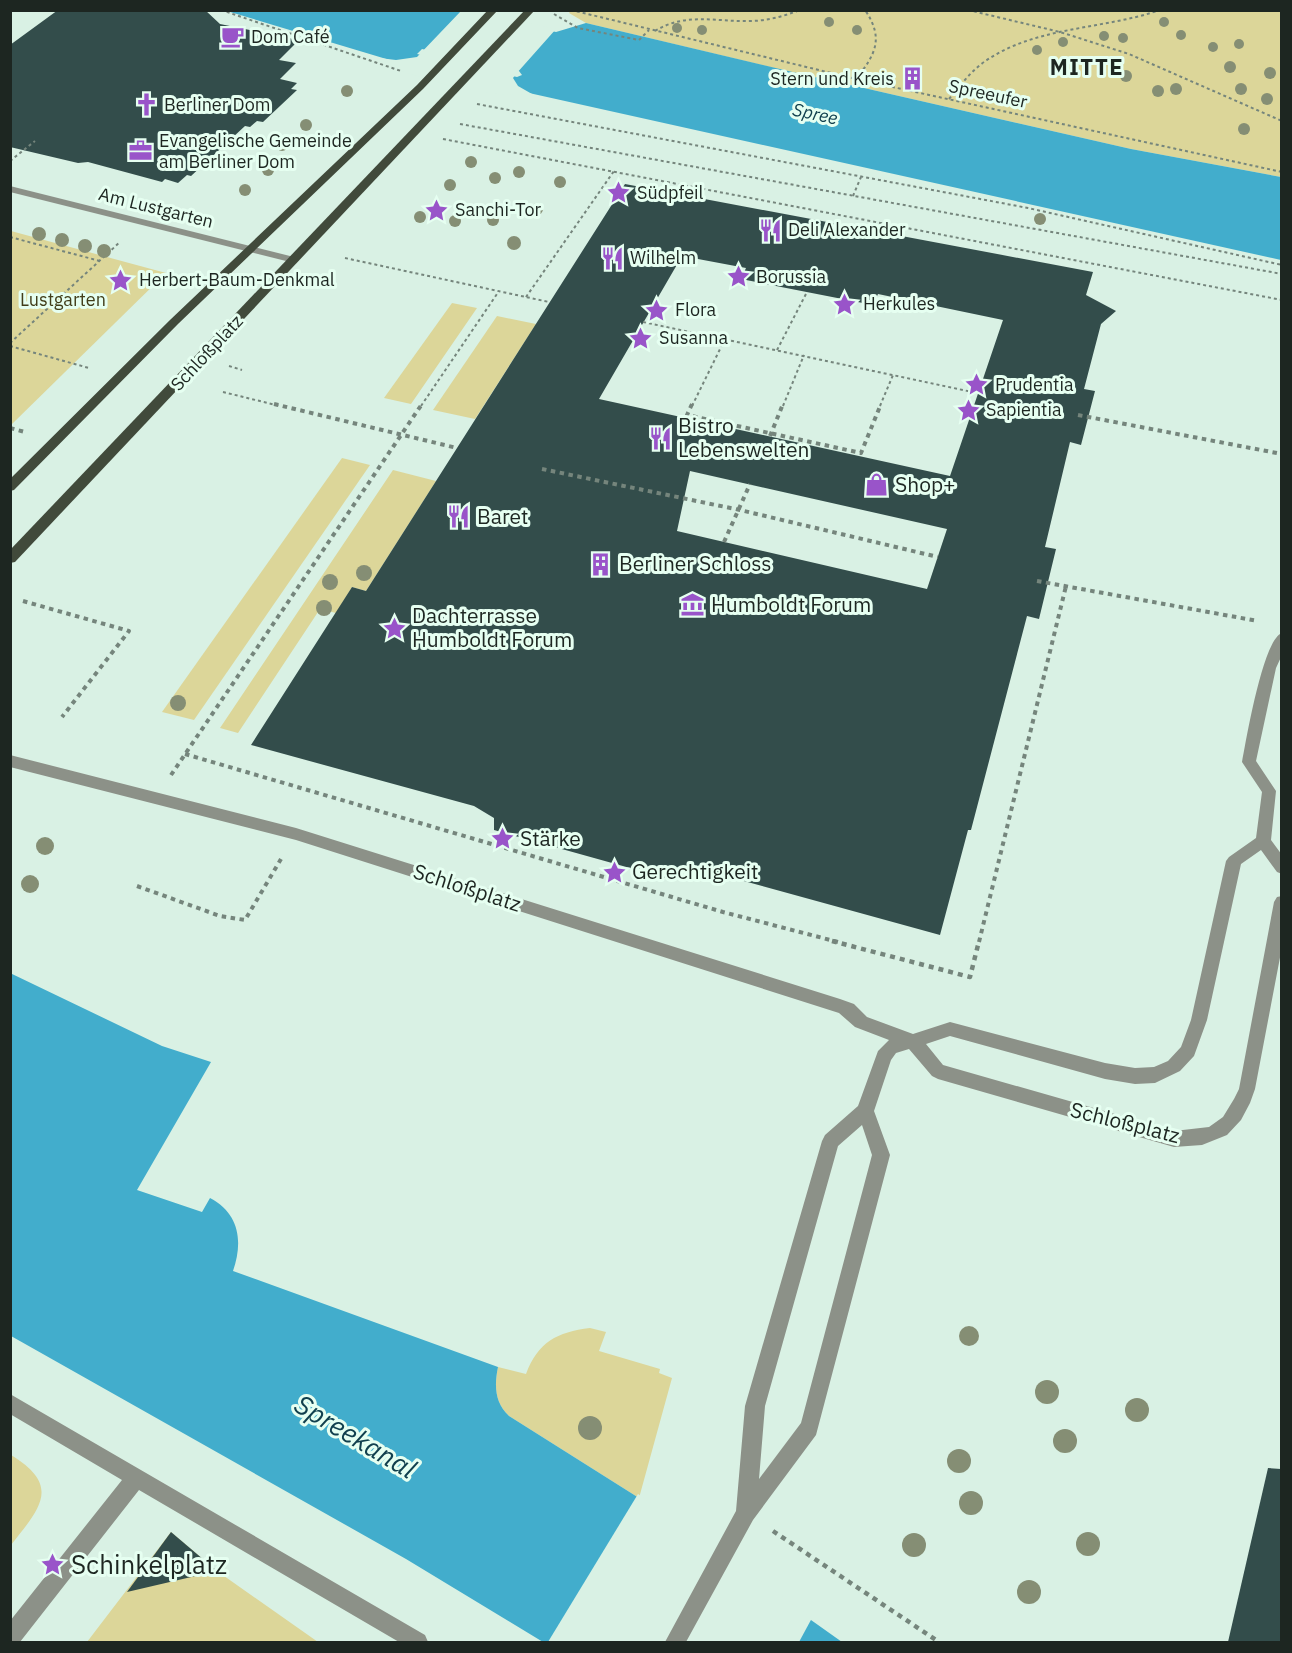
<svg xmlns="http://www.w3.org/2000/svg" width="1292" height="1653" font-family="'IBM Plex Sans',sans-serif">
<style>
.green{fill:#dcd699}
.water{fill:#42adcc;fill-rule:evenodd}
.pier{fill:#d9f1e4}
.building{fill:#334d4b;fill-rule:evenodd}
.lines{fill:none;stroke-linecap:round;stroke-linejoin:round}
.path-far2{stroke:#75857c;stroke-width:2;stroke-dasharray:3 3;stroke-linecap:butt}
.path-far1{stroke:#75857c;stroke-width:4;stroke-dasharray:4.5 4.5;stroke-linecap:butt}
.path{stroke:#75857c;stroke-width:4.5;stroke-dasharray:5 5;stroke-linecap:butt}
.minor{fill:#8c9188;fill-rule:evenodd}
.major{fill:#414a3b;fill-rule:evenodd}
.tree{fill:#858e74}
.labels{text-anchor:middle;stroke-width:6;stroke-linejoin:round;paint-order:stroke}
.far-poi-label{font-size:18px;fill:#1d2621;stroke:#e6fff1;text-anchor:start}
.far-street-label{font-size:18px;fill:#1d2621;stroke:#e6fff1}
.far-water-label{font-size:18px;font-style:italic;fill:#11404e;stroke:#e6fff1}
.far-park-label{font-size:18px;fill:#413d19;stroke:#e6fff1}
.poi-label{font-size:21px;fill:#1d2621;stroke:#e6fff1;text-anchor:start}
.street-label{font-size:21px;fill:#1d2621;stroke:#e6fff1}
.far-district-label{font-size:22px;font-weight:bold;letter-spacing:1.5px;fill:#1d2621;stroke:#e6fff1}
.near-poi-label{font-size:26px;fill:#1d2621;stroke:#e6fff1;text-anchor:start}
.near-water-label{font-size:27px;font-style:italic;fill:#11404e;stroke:#e6fff1}
</style>
<rect width="100%" height="100%" fill="#d9f1e4"/>
<g class="green">
<path d="M571,10L1281,11V177L1131,149L816,77L814,80L799,77L800,74L586,23L569,13Z"/>
<path d="M11,231L166,273L11,425L10,231Z"/>
<path d="M452,303L477,308L411,404L384,398Z"/>
<path d="M497,316L536,324L475,419L433,410Z"/>
<path d="M342,458L370,465L194,720L162,712Z"/>
<path d="M393,470L436,481L366,591L352,587L336,613L320,609L238,733L220,728Z"/>
<path d="M590,1328L606,1332L599,1351L660,1369L659,1373L672,1378L639,1498L509,1416C495,1403 494,1386 498,1367L526,1374C538,1342 557,1332 590,1328Z"/>
<path d="M11,1455C62,1486 40,1508 11,1545Z"/>
<path d="M171,1532L217,1571L318,1642H87Z"/>
</g>
<g class="water">
<path d="M227,11H460L556,32L586,23L801,74L799,77L813,80L816,77L1131,149L1281,177V260L529,93L393,61ZM422,49L519,71L522,75L517,77L417,54Z"/>
<path d="M10,973L162,1046L211,1062L137,1190L202,1212L210,1198C240,1214 243,1242 233,1271L498,1367C494,1386 495,1403 509,1416L639,1498L842,1642H543L406,1559L11,1336Z"/>
</g>
<g class="pier">
<path d="M469,10L556,29L516,74L424,53L516,74L513,78L518,86L532,94L504,95L453,87L401,71L391,63L371,57L396,60L417,57L461,11Z"/>
<path d="M638,1494L812,1618L799,1642H548Z"/>
</g>
<g class="building">
<path d="M58,10H205L220,24L299,40L279,60L296,63L280,79L297,83L291,89L297,90L263,122L257,121L250,127L245,126L191,176L187,175L178,183L165,179L162,182L88,162L78,163L10,147V45Z"/>
<path d="M625,184L1093,272L1086,295L1116,311L1101,324L1084,389L1095,391L1081,445L1070,442L1045,547L1056,549L1039,619L1027,616L971,830H968L940,935L711,872L679,868L673,880L494,830V818L474,806L251,745L352,587L366,591ZM682,256L746,268L741,279L873,305L878,294L1003,320L950,476L599,399ZM690,471L947,529L927,589L677,531Z"/>
<path d="M1268,1468L1281,1469V1642H1228Z"/>
<path d="M171,1532L217,1571L127,1592Z"/>
</g>
<g class="lines">
<g class="path-far2">
<path d="M221,10L401,71"/>
<path d="M571,10L856,79L1282,172"/>
<path d="M968,10L1060,32L1129,54L1282,121"/>
<path d="M554,14L578,28L639,40L649,30"/>
<path d="M655,31C686,12 716,22 750,21C767,21 784,16 800,10"/>
<path d="M856,79C876,54 884,38 865,10"/>
<path d="M949,99C960,86 970,72 984,62C1035,26 1102,30 1160,10"/>
<path d="M477,104L1028,208L1282,265"/>
<path d="M460,124L1282,274"/>
<path d="M443,139L1282,300"/>
<path d="M10,161L35,141"/>
<path d="M853,196L861,177"/>
<path d="M10,237L100,261"/>
<path d="M345,258L549,302"/>
<path d="M526,297L614,171"/>
<path d="M643,322L977,393"/>
<path d="M10,343L120,242"/>
<path d="M10,346L89,368"/>
<path d="M777,350L807,292"/>
<path d="M229,366L242,370"/>
<path d="M223,392L280,406"/>
<path d="M421,406L499,291"/>
<path d="M692,406L725,339"/>
<path d="M783,406L804,355"/>
<path d="M880,406L893,375"/>
</g>
<g class="path-far1">
<path d="M274,404L457,448"/>
<path d="M692,404L687,415L861,453L881,404"/>
<path d="M1078,415L1282,454"/>
<path d="M10,428L25,432"/>
<path d="M770,436L783,404"/>
<path d="M542,469L740,510L938,557"/>
<path d="M724,542L750,484"/>
<path d="M1037,581L1258,621"/>
<path d="M23,601L129,631L62,717"/>
<path d="M185,754L723,912L838,942"/>
<path d="M171,775L422,404"/>
<path d="M137,886L220,916L245,920L281,859"/>
<path d="M979,942L1066,586"/>
</g>
<g class="path">
<path d="M832,941L970,977L979,941"/>
<path d="M773,1531L939,1642"/>
</g>
<g class="minor">
<path d="M10,186L298,258L299,260L294,263L10,192Z"/>
<path d="M1282,633V655L1276,668L1256,761L1276,791L1271,840L1282,855V874L1277,872L1261,850L1241,864L1207,1020L1194,1056L1180,1071L1155,1083L1135,1084L1105,1079L950,1036L926,1044L943,1065L1174,1131L1209,1127L1223,1117L1234,1099L1239,1089L1274,902L1277,897L1282,896V947L1255,1089L1250,1103L1241,1120L1227,1135L1202,1145L1174,1147L938,1079L932,1076L909,1049L896,1053L891,1060L874,1111L890,1155L816,1435L753,1520L686,1642H665L736,1511L745,1406L822,1141L825,1135L858,1106L878,1051L889,1040L855,1027L839,1013L296,840L10,767V755L296,828L840,999L854,1004L867,1017L913,1034L950,1022L1105,1063L1135,1068L1154,1067L1168,1061L1181,1047L1191,1020L1226,861L1229,857L1256,838L1262,792L1242,762C1246,741 1263,639 1282,633ZM862,1125L872,1155L801,1423L759,1479L765,1406L838,1146Z"/>
<path d="M10,1394L425,1635L428,1642H399L139,1490L20,1642H10V1621L122,1480L10,1414Z"/>
</g>
<g class="major">
<path d="M488,10H498L423,89L178,324L14,490L10,491V479L170,320L417,85Z"/>
<path d="M525,10H535L15,562L10,563V550Z"/>
</g>
</g>
<g class="tree">
<circle cx="829" cy="22" r="5"/>
<circle cx="1164" cy="22" r="5"/>
<circle cx="677" cy="28" r="5"/>
<circle cx="702" cy="30" r="5"/>
<circle cx="857" cy="30" r="5"/>
<circle cx="1181" cy="35" r="5"/>
<circle cx="1104" cy="36" r="5"/>
<circle cx="1123" cy="38" r="5"/>
<circle cx="1063" cy="42" r="5"/>
<circle cx="1239" cy="44" r="5"/>
<circle cx="1213" cy="47" r="5"/>
<circle cx="1037" cy="50" r="5"/>
<circle cx="1230" cy="67" r="6"/>
<circle cx="1270" cy="73" r="6"/>
<circle cx="1126" cy="76" r="6"/>
<circle cx="1176" cy="89" r="6"/>
<circle cx="1241" cy="89" r="6"/>
<circle cx="347" cy="91" r="6"/>
<circle cx="1158" cy="91" r="6"/>
<circle cx="1267" cy="99" r="6"/>
<circle cx="306" cy="125" r="6"/>
<circle cx="1244" cy="129" r="6"/>
<circle cx="282" cy="145" r="6"/>
<circle cx="471" cy="162" r="6"/>
<circle cx="268" cy="170" r="6"/>
<circle cx="519" cy="172" r="6"/>
<circle cx="495" cy="178" r="6"/>
<circle cx="560" cy="182" r="6"/>
<circle cx="450" cy="185" r="6"/>
<circle cx="245" cy="190" r="6"/>
<circle cx="537" cy="209" r="6"/>
<circle cx="420" cy="217" r="6"/>
<circle cx="1040" cy="219" r="6"/>
<circle cx="493" cy="220" r="6"/>
<circle cx="455" cy="221" r="6"/>
<circle cx="39" cy="234" r="7"/>
<circle cx="62" cy="240" r="7"/>
<circle cx="514" cy="243" r="7"/>
<circle cx="85" cy="246" r="7"/>
<circle cx="104" cy="251" r="7"/>
<circle cx="364" cy="573" r="8"/>
<circle cx="330" cy="582" r="8"/>
<circle cx="324" cy="608" r="8"/>
<circle cx="178" cy="703" r="8"/>
<circle cx="45" cy="846" r="9"/>
<circle cx="30" cy="884" r="9"/>
<circle cx="969" cy="1336" r="10"/>
<circle cx="1047" cy="1392" r="12"/>
<circle cx="1137" cy="1410" r="12"/>
<circle cx="590" cy="1428" r="12"/>
<circle cx="1065" cy="1441" r="12"/>
<circle cx="959" cy="1461" r="12"/>
<circle cx="971" cy="1503" r="12"/>
<circle cx="1088" cy="1544" r="12"/>
<circle cx="914" cy="1545" r="12"/>
<circle cx="1029" cy="1592" r="12"/>
</g>
<defs>
<symbol id="cafe-bare" viewBox="-9 -9 18 18"><path d="M-5.5-4.5H6V0H3Q3 3.5 0 3.5H-2.5Q-5.5 3.5-5.5 0ZM3-3.2v2h1.7v-2ZM-6 4.5H4V6H-6Z" fill="#9954c9" stroke="#e6fff1" stroke-width="2.5" paint-order="stroke"/></symbol>
<symbol id="building-bare" viewBox="-9 -9 18 18"><path d="M-4-6H4V6H1V3H-1V6H-4ZM-2.5-4.3h1.7v1.8h-1.7ZM.8-4.3h1.7v1.8H.8ZM-2.5-1h1.7V.8h-1.7ZM.8-1h1.7V.8H.8Z" fill="#9954c9" stroke="#e6fff1" stroke-width="2.5" paint-order="stroke"/></symbol>
<symbol id="church-bare" viewBox="-9 -9 18 18"><path d="M-1.2-6h2.4v3.5h3.3v2.4h-3.3V6h-2.4V-.1h-3.3v-2.4h3.3Z" fill="#9954c9" stroke="#e6fff1" stroke-width="2.5" paint-order="stroke"/></symbol>
<symbol id="office-bare" viewBox="-9 -9 18 18"><path d="M-6-3h4V-5.5h4V-3h4V5H-6ZM-1-4.5V-3h2v-1.5ZM-6 0V1H6V0Z" fill="#9954c9" stroke="#e6fff1" stroke-width="2.5" paint-order="stroke"/></symbol>
<symbol id="sight-bare" viewBox="-9 -9 18 18"><path d="M0-6L1.8-2.2L6-1.7L2.9 1.2L3.7 5.4L0 3.3L-3.7 5.4L-2.9 1.2L-6-1.7L-1.8-2.2Z" fill="#9954c9" stroke="#e6fff1" stroke-width="2.5" paint-order="stroke"/></symbol>
<symbol id="restaurant-bare" viewBox="-9 -9 18 18"><path d="M-5-6h1v4h1v-4h1v4h1v-4h1v5L-1.5 .5V6h-2V.5L-5-1ZM5-6V6H3V1.5H1.5Q1.5-4 5-6Z" fill="#9954c9" stroke="#e6fff1" stroke-width="2.5" paint-order="stroke"/></symbol>
<symbol id="shop-bare" viewBox="-9 -9 18 18"><path d="M-5-2.5h2.3a2.7 3.5 0 0 1 5.4 0H5L5.5 6h-11ZM-1.5-2.5h3a1.5 2.3 0 0 0-3 0Z" fill="#9954c9" stroke="#e6fff1" stroke-width="2.5" paint-order="stroke"/></symbol>
<symbol id="museum-bare" viewBox="-9 -9 18 18"><path d="M0-6L6-3V-2H-6V-3ZM-5-1h2V3h-2ZM-1-1h2V3h-2ZM3-1h2V3H3ZM-6 4H6V6H-6Z" fill="#9954c9" stroke="#e6fff1" stroke-width="2.5" paint-order="stroke"/></symbol>
</defs>
<g fill-rule="evenodd">
<use href="#cafe-bare" x="216" y="20" width="33" height="33"/>
<use href="#building-bare" x="896" y="62" width="33" height="33"/>
<use href="#church-bare" x="130" y="88" width="33" height="33"/>
<use href="#office-bare" x="124" y="134" width="33" height="33"/>
<use href="#sight-bare" x="602" y="176" width="33" height="33"/>
<use href="#sight-bare" x="420" y="194" width="33" height="33"/>
<use href="#restaurant-bare" x="754" y="214" width="33" height="33"/>
<use href="#restaurant-bare" x="596" y="242" width="33" height="33"/>
<use href="#sight-bare" x="722" y="260" width="33" height="33"/>
<use href="#sight-bare" x="104" y="264" width="33" height="33"/>
<use href="#sight-bare" x="828" y="288" width="33" height="33"/>
<use href="#sight-bare" x="640" y="294" width="33" height="33"/>
<use href="#sight-bare" x="624" y="322" width="33" height="33"/>
<use href="#sight-bare" x="960" y="368" width="33" height="33"/>
<use href="#sight-bare" x="952" y="394" width="33" height="33"/>
<use href="#restaurant-bare" x="644" y="422" width="33" height="33"/>
<use href="#shop-bare" x="860" y="468" width="33" height="33"/>
<use href="#restaurant-bare" x="442" y="500" width="33" height="33"/>
<use href="#building-bare" x="584" y="548" width="33" height="33"/>
<use href="#museum-bare" x="676" y="588" width="33" height="33"/>
<use href="#sight-bare" x="378" y="612" width="33" height="33"/>
<use href="#sight-bare" x="486" y="822" width="33" height="33"/>
<use href="#sight-bare" x="598" y="856" width="33" height="33"/>
<use href="#sight-bare" x="36" y="1548" width="33" height="33"/>
</g>
<g class="labels">
<g class="far-poi-label">
<text x="251" y="43">Dom Café</text>
<text x="894" y="85" text-anchor="end">Stern und Kreis</text>
<text x="164" y="111">Berliner Dom</text>
<text x="159" y="147">Evangelische Gemeinde<tspan x="159" dy="21">am Berliner Dom</tspan></text>
<text x="637" y="199">Südpfeil</text>
<text x="455" y="216">Sanchi-Tor</text>
<text x="788" y="236">Deli Alexander</text>
<text x="630" y="264">Wilhelm</text>
<text x="756" y="283">Borussia</text>
<text x="139" y="286">Herbert-Baum-Denkmal</text>
<text x="863" y="310">Herkules</text>
<text x="675" y="316">Flora</text>
<text x="659" y="344">Susanna</text>
<text x="995" y="391">Prudentia</text>
<text x="986" y="416">Sapientia</text>
</g>
<g class="far-street-label">
<text transform="translate(988 94) rotate(12)" y="6">Spreeufer</text>
<text transform="translate(156 208) rotate(14)" y="6">Am Lustgarten</text>
<text transform="translate(207 353) rotate(-47)" y="6">Schloßplatz</text>
</g>
<g class="far-water-label">
<text transform="translate(815 114) rotate(12)" y="6">Spree</text>
</g>
<g class="far-park-label">
<text x="63" y="306">Lustgarten</text>
</g>
<g class="poi-label">
<text x="678" y="433">Bistro<tspan x="678" dy="24">Lebenswelten</tspan></text>
<text x="895" y="492">Shop+</text>
<text x="477" y="524">Baret</text>
<text x="619" y="571">Berliner Schloss</text>
<text x="711" y="612">Humboldt Forum</text>
<text x="412" y="623">Dachterrasse<tspan x="412" dy="24">Humboldt Forum</tspan></text>
<text x="520" y="846">Stärke</text>
<text x="632" y="879">Gerechtigkeit</text>
</g>
<g class="street-label">
<text transform="translate(467 888) rotate(18)" y="7">Schloßplatz</text>
<text transform="translate(1125 1123) rotate(14)" y="7">Schloßplatz</text>
</g>
<g class="far-district-label">
<text x="1087" y="75">MITTE</text>
</g>
<g class="near-poi-label">
<text x="71" y="1574">Schinkelplatz</text>
</g>
<g class="near-water-label">
<text transform="translate(355 1437) rotate(31)" y="9">Spreekanal</text>
</g>
</g>
<rect width="1292" height="1653" fill="none" stroke="#1d2621" stroke-width="24"/>
</svg>
